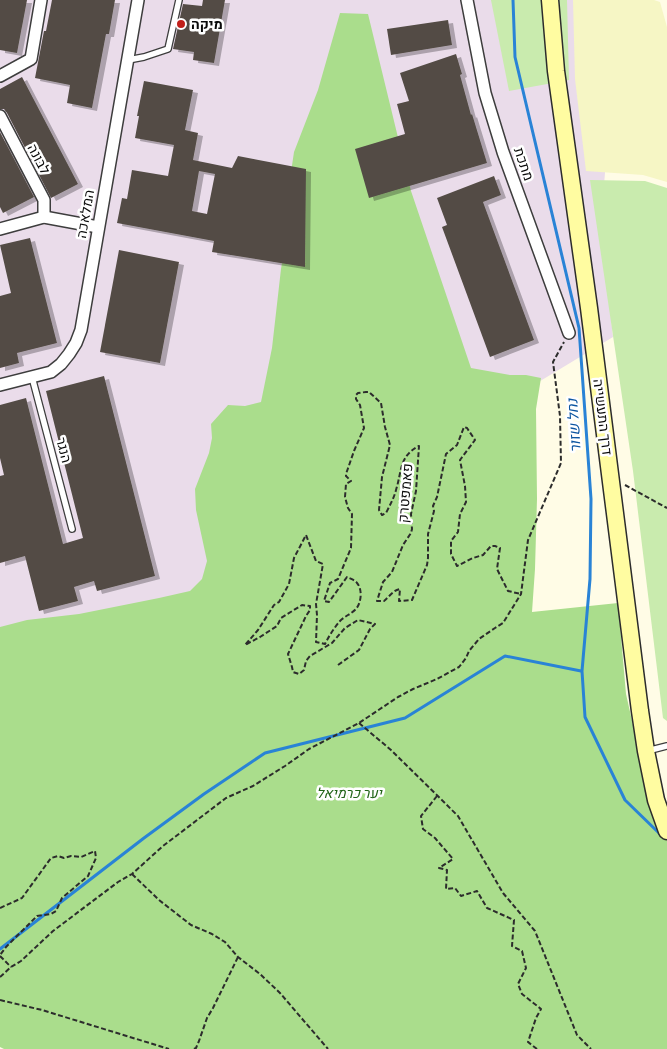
<svg xmlns="http://www.w3.org/2000/svg" width="667" height="1049" font-family="'Crimson Pro',Heebo,serif">
<style>
.industrial{fill:#eadcea}
.farmland{fill:#f6f6c5}
.green{fill:#c9ebae}
.forest{fill:#aadd8c}
.lines{fill:none;stroke-linecap:round;stroke-linejoin:round}
.stream{stroke:#2983d6;stroke-width:3}
.building{fill:#534c45;fill-rule:evenodd;filter:url(#shadow)}
.lane-casing{stroke:#3d3d3d;stroke-width:8}
.street-casing{stroke:#3d3d3d;stroke-width:14}
.secondary-casing{stroke:#2c2c2c;stroke-width:19}
.path{stroke:#2c2c2c;stroke-width:2;stroke-dasharray:5 2.5;stroke-linecap:butt}
.lane{stroke:#fff;stroke-width:5.5}
.street{stroke:#fff;stroke-width:11}
.secondary{stroke:#fffca1;stroke-width:16}
.poi-dot{fill:#c11f1a;stroke:#fff;stroke-width:2}
.labels{text-anchor:middle;stroke-width:5;stroke-linejoin:round;paint-order:stroke}
.poi-label{font-size:14px;font-weight:bold;fill:#0a0a0a;stroke:#fff;text-anchor:start}
.street-label{font-size:14px;fill:#0a0a0a;stroke:#fff}
.park-label{font-size:14px;font-style:italic;fill:#216417;stroke:#fff}
.water-label{font-size:15px;font-style:italic;fill:#0d55a1;stroke:#fff}
</style>
<defs>
<filter id="shadow"><feDropShadow dx="5" dy="3" stdDeviation="0" flood-color="#0004"/></filter>
</defs>
<rect width="100%" height="100%" fill="#fffce6"/>
<path class="industrial" d="M0,0H619L601,222L613,337L170,605L0,643Z"/>
<path class="farmland" d="M573,0H654L660,2L667,27V182L643,175L586,171L575,79Z"/>
<g class="green">
<path d="M491,0H567L569,80L509,91Z"/>
<path d="M590,180L645,181L667,188V721L663,718L633,471Z"/>
</g>
<path class="forest" d="M340,13L368,14L411,191L471,368L510,375H526L541,378L536,409L537,499L535,569L532,612L618,603L626,694L646,783L667,803V1049H4L0,1047V627L27,620L79,614L159,598L190,591L202,579L207,561L196,510L195,489L209,453L212,438L211,424L228,405L245,406L261,402L272,348L281,269L286,238L290,179L294,152L318,90Z"/>
<g class="lines">
<g class="stream">
<path d="M513,0L515,57L579,328L591,499L590,579L582,671L585,717L625,800L660,834"/>
<path d="M0,949L144,838L204,794L265,753L405,718L505,656L581,671"/>
</g>
</g>
<g class="building">
<path d="M0,0H27L17,53L0,50Z"/>
<path d="M52,0H115L109,34H106L92,108L67,103L70,85L35,78L44,31H46Z"/>
<path d="M203,0H225L214,63L193,60L194,52L173,49L183,4L202,6Z"/>
<path d="M448,20L452,45L391,55L387,29Z"/>
<path d="M456,54L462,74L460,75L471,115L472,114L487,163L369,198L355,149L405,134L397,104L409,101L400,73Z"/>
<path d="M22,77L78,184L51,198L7,113L4,109H0V89Z"/>
<path d="M144,81L193,90L185,130L198,133L193,160L232,168L238,156L306,169L305,267L212,252L214,241L117,223L122,198L127,199L132,170L168,176L174,145L135,138L139,116H137ZM199,171L215,174L207,214L192,211Z"/>
<path d="M0,132L34,197L3,213L0,207Z"/>
<path d="M494,176L501,195L483,202L534,340L490,357L442,227L447,225L437,198Z"/>
<path d="M30,238L57,343L17,353L19,363L0,368V296L11,293L0,245Z"/>
<path d="M119,250L179,262L160,363L100,352Z"/>
<path d="M104,376L155,576L97,591L94,581L74,587L78,601L39,611L25,556L0,563V476L4,475L0,458V405L26,398L63,544L83,538L46,391Z"/>
</g>
<g class="lines">
<defs>
<g id="lane">
<path d="M128,60L144,57L168,49L179,0"/>
<path d="M32,377L72,529"/>
<path d="M647,751L667,746"/>
</g>
<g id="street">
<path d="M467,0L485,93L503,152L569,333"/>
<path d="M0,76L31,59L41,0"/>
<path d="M0,116L44,200V217"/>
<path d="M0,229L44,217L98,227"/>
<path d="M0,385L51,372L61,364L69,354L76,343L81,330L138,0"/>
</g>
<path id="secondary" d="M550,0L556,71L589,308L640,711L646,751L656,800L667,831"/>
</defs>
<use href="#lane" class="lane-casing"/>
<use href="#street" class="street-casing"/>
<use href="#secondary" class="secondary-casing"/>
<g class="path">
<path d="M625,485L667,508"/>
<path d="M338,665L359,650L370,629L375,624L358,620L345,628L332,643L310,656L306,661L304,670L299,674L293,672L292,667L288,654L306,616L310,610V606L302,605L281,618L277,626L260,637L245,645L258,630L274,605L279,602L289,584L294,558L306,535L316,561L323,564L316,604L317,615L316,642L325,644C329,636 334,628 340,621C345,616 351,614 356,609C361,603 363,590 357,583C355,580 351,579 347,577L329,602L324,601L330,583L338,579L351,548L352,514L348,508L345,497L346,484L351,481L346,476V474L354,451L364,428L360,405L356,399V395L358,393L366,392H369L381,403L385,427L390,445L382,477L379,510L382,515L386,513C390,505 394,498 396,490C402,471 399,456 419,446L416,491L411,514L412,529L411,533L403,545L392,572L383,582L377,601H384C389,597 393,590 400,589L399,601L412,600L427,565L428,558V534L434,511L433,506L437,497L446,454L457,445L464,427L467,428L475,440L460,460L465,486L466,502L460,514L458,532L451,541V554L457,566L473,558L483,555L491,546H495L500,548L497,569L508,591L521,594"/>
<path d="M359,723L391,750L458,816L503,893L535,931L577,1035L591,1049"/>
<path d="M437,796L421,816L423,829L435,838L453,859L439,868L447,870L446,889L455,888L461,896L477,891L487,908L514,920L512,946L522,951L526,968L518,984L522,994L541,1009L536,1018L528,1042L537,1049"/>
<path d="M132,874L159,900L191,925L212,934L225,942L238,957L260,974L280,993L328,1049"/>
<path d="M0,908L22,898L51,858L58,856L64,858L71,856L81,857L95,851L96,858L88,876L62,898L56,911L51,914L37,916L6,947L0,955"/>
<path d="M0,956L11,967"/>
<path d="M0,977L11,967L21,961L53,931L118,882L132,874L163,846L226,798L253,786L285,766L309,749L359,723L398,697L413,689L437,679L459,667L466,658L469,651L479,639L495,628L503,623L521,594L528,540L561,463L560,416L553,362L564,342"/>
<path d="M0,1000L42,1010L169,1049"/>
<path d="M194,1049L196,1048L199,1041L207,1018L213,1008L238,957"/>
</g>
<use href="#lane" class="lane"/>
<use href="#street" class="street"/>
<use href="#secondary" class="secondary"/>
</g>
<circle class="poi-dot" cx="181" cy="24" r="5"/>
<g class="labels">
<g class="poi-label">
<text x="191" y="29">מיקה</text>
</g>
<g class="street-label">
<text transform="translate(39 159) rotate(62)" y="5">לבונה</text>
<text transform="translate(524 164) rotate(71)" y="5">מתכת</text>
<text transform="translate(85 214) rotate(-80)" y="5">המלאכה</text>
<text transform="translate(603 417) rotate(83)" y="5">דרך התעשייה</text>
<text transform="translate(64 450) rotate(75)" y="5">הנגר</text>
<text transform="translate(405 493) rotate(-85)" y="5">פאמפטרק</text>
</g>
<g class="park-label">
<text x="349" y="798">יער כרמיאל</text>
</g>
<g class="water-label">
<text transform="translate(574 426) rotate(-94)" y="5">נחל שזור</text>
</g>
</g>
</svg>
